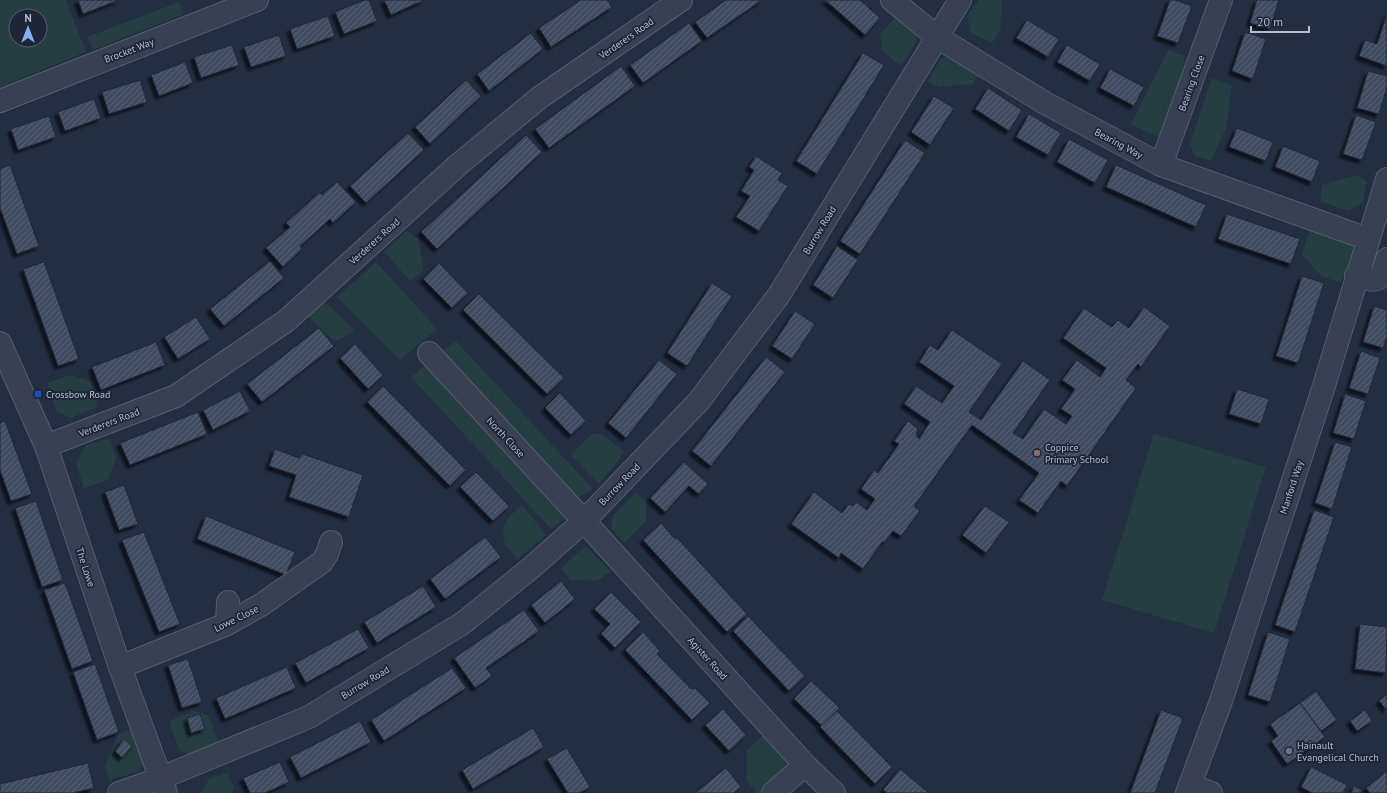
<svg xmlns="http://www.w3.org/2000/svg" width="1387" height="793" font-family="'PT Sans',sans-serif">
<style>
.green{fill:#263d42;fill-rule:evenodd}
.building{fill:url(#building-hatch);stroke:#1f2738;filter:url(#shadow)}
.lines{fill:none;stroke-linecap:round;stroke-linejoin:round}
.minor-casing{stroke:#565e6e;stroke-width:24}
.minor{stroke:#384051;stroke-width:22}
.transit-dot{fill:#1a4fb4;stroke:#1d2536;stroke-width:1.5}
.education-dot{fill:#8d6e63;stroke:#1d2536;stroke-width:1.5}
.worship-dot{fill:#6b7280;stroke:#1d2536;stroke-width:1.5}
.labels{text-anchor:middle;stroke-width:3.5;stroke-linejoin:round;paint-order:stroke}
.street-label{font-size:10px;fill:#b5bccb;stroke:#1d2536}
.poi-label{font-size:10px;fill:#b5bccb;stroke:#1d2536;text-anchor:start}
</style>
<defs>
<pattern id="building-hatch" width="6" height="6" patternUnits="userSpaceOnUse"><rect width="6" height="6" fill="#404b61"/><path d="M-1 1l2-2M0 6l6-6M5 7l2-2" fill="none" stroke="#596376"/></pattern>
<filter id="shadow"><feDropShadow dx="-3.5" dy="3.5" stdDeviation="1" flood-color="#0009"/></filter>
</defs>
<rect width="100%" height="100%" fill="#242e41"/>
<g class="green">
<path d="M0,0H66L86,52L0,87ZM16,16H40V40H16Z"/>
<path d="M979,0H1002L1000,31L992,43L971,33L967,15Z"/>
<path d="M179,2L184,14L93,50L87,37Z"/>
<path d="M897,16C903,20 912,24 915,29C923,39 906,58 901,66L882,51L880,34Z"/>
<path d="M1168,50L1185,56L1181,88L1166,134L1155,136L1131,124Z"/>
<path d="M958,55L982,72L972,84L938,87L928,82L941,58Z"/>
<path d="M1212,78L1232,86L1226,128L1211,161L1194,155L1190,144Z"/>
<path d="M1355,175L1367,181L1363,202L1348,211L1320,201L1322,185Z"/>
<path d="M1311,226L1350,239L1355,248L1341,283L1321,276L1302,254Z"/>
<path d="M407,231L418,239L424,270L410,281L384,251Z"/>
<path d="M376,262L437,329L400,360L337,297Z"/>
<path d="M325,302L355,331L334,342L308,316Z"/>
<path d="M456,341L593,489L577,499L438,355Z"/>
<path d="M427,364L569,516L551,529L411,377Z"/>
<path d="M70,375L90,381L98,407L71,418L57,412L47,383Z"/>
<path d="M592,434H601L625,452L599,484L571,455Z"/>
<path d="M1154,434L1266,467L1214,633L1102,600Z"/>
<path d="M110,438L116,458L108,480L84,488L76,463L86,445Z"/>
<path d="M636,493L646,502V521L624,543L611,528L613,516Z"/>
<path d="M522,505L546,535L518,559L505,545L503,529L507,519Z"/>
<path d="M586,546L611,572L596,581L571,580L561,568Z"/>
<path d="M194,711L208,715L219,743L190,755L179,750L169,721Z"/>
<path d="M138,727L148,759L138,772L109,780L105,766L119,734Z"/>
<path d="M765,733L785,753V771L760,793H757L746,781L747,750Z"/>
<path d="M228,773L234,788L230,793H201L209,779Z"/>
</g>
<g class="building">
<path d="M78,0H119L83,14Z"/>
<path d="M365,0H369L377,21L344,34L335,12Z"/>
<path d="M384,0H424L391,15Z"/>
<path d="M581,0H607L612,7L551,47L539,28Z"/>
<path d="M726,0H762L707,38L695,22Z"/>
<path d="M825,0H860L880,18L865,35Z"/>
<path d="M1170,0H1175L1192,6L1178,43L1157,36Z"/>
<path d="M1257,0H1279L1270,29L1250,23Z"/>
<path d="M1387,14V66L1359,56L1365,40L1377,44Z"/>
<path d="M328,16L335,36L297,49L290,29Z"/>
<path d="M1027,20L1059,39L1048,57L1016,38Z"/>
<path d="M689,23L702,41L643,83L630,65Z"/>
<path d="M1245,32L1266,39L1253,79L1232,71Z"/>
<path d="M531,33L543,49L489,91L477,74Z"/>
<path d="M279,35L286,56L251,67L244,47Z"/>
<path d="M232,45L239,65L201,78L194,57Z"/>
<path d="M1067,45L1100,64L1090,81L1057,62Z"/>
<path d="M863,53L884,65L817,174L796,161Z"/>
<path d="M185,62L193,83L159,96L151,75Z"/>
<path d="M621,66L635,86L549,148L535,129Z"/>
<path d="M1110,69L1144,87L1134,106L1100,88Z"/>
<path d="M1368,71L1387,76V87L1379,114L1357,108Z"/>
<path d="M140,80L147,102L109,114L102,92Z"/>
<path d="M466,80L481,96L430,144L415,127Z"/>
<path d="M988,88L1022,110L1009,131L975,109Z"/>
<path d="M934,96L954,108L930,145L911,132Z"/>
<path d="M94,99L101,118L65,131L58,112Z"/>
<path d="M1029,114L1061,133L1048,155L1016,137Z"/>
<path d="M1356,115L1376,122L1362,160L1343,154Z"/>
<path d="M49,116L56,137L18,150L11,129Z"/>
<path d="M1237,128L1273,142L1266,161L1229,147Z"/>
<path d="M408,133L424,150L366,203L350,186Z"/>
<path d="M526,135L542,152L437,249L421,232Z"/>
<path d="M1069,139L1108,160L1095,183L1057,162Z"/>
<path d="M905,140L925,153L860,254L840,241Z"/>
<path d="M1283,146L1320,161L1312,182L1275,167Z"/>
<path d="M756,156L782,173L778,180L788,186L759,231L736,217L750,196L741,191L754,170L749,167Z"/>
<path d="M10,165L39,246L17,254L0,208V169Z"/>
<path d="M1116,165L1206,205L1196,227L1106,187Z"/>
<path d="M337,182L356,202L333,223L330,219L300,246L302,249L283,267L266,248L290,227L286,223L320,192L322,195Z"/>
<path d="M1227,214L1300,239L1291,264L1218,239Z"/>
<path d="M837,246L858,260L833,298L813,285Z"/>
<path d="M270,261L284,278L224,326L210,309Z"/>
<path d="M44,262L79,359L58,366L23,269Z"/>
<path d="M439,263L468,293L452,308L423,279Z"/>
<path d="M1302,276L1324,283L1298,363L1276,356Z"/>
<path d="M712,283L732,296L687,366L667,353Z"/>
<path d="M479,294L564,378L547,394L463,310Z"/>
<path d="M1374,306L1387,310V337L1383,348L1363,342Z"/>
<path d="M1144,307L1170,326L1141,367L1138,364L1126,380L1136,388L1067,486L1061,481L1038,513L1019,500L1039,473L972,425L914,506L920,511L901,536L893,531L885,542H882L863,569L841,553L839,558L791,524L814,492L842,513L849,504L853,506L856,502L867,510L875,499L861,489L874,470L878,473L899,444L894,441L908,421L918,429L916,435L919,439L930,422L904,404L916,386L942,403L954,386L919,362L930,345L938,350L952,330L1002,364L969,412L981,420L1023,361L1050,380L1013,433L1023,439L1044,409L1066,424L1072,416L1061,409L1075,389L1062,380L1077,360L1100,377L1106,368L1063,338L1084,308L1112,327L1118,320L1129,328Z"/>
<path d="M795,311L815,324L792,359L772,346Z"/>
<path d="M196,317L210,339L178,359L164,337Z"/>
<path d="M319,328L334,346L262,402L247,384Z"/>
<path d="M156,342L165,365L101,390L92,367Z"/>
<path d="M355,344L383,375L368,389L340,358Z"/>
<path d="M1361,351L1380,358L1368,394L1349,388Z"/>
<path d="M766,357L785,372L711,466L692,451Z"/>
<path d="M659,360L677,374L626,438L608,423Z"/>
<path d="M383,386L466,470L450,486L367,402Z"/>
<path d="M1237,389L1269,399L1261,424L1229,414Z"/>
<path d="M240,391L250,411L213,430L203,410Z"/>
<path d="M560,393L586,421L571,435L545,408Z"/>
<path d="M1345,394L1366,401L1354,439L1333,433Z"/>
<path d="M198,412L207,434L130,465L120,443Z"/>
<path d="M5,421L32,494L11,501L0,470V423Z"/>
<path d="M1335,442L1352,447L1332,509L1315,503Z"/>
<path d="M275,449L299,458L303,454L363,475L349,517L289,497L296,475L269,466Z"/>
<path d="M684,462L708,484L699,494L689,486L665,512L650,498Z"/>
<path d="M476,472L509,506L493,521L460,487Z"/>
<path d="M124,485L138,524L119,530L105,492Z"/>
<path d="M36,501L63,580L42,587L15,508Z"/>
<path d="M985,506L1009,522L986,553L962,535Z"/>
<path d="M1314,510L1334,517L1295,632L1275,625Z"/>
<path d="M206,516L295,552L286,575L197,539Z"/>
<path d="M661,523L674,538H677L747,614L727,632L643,540Z"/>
<path d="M144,532L180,624L159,632L122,540Z"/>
<path d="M485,537L501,557L445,599L430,579Z"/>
<path d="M561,581L575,599L545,623L531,605Z"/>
<path d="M65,583L93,661L72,669L44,590Z"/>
<path d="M423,586L436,607L377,643L364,622Z"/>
<path d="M611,592L641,622L615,648L601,634L610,624L594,609Z"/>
<path d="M524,610L539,631L486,668L492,676L475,688L454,658Z"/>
<path d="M748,616L805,676L789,691L733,631Z"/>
<path d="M1360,624L1387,627L1386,673L1355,669Z"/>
<path d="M358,629L369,648L306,683L295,663Z"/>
<path d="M643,632L660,651L657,654L691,689L695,688L710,703L692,720L625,650Z"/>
<path d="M1268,632L1290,639L1270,702L1248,695Z"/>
<path d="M188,659L202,702L182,708L168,665Z"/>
<path d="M95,664L119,732L97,740L73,672Z"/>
<path d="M287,667L296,688L225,719L216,698Z"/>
<path d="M452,668L466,688L384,741L371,720Z"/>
<path d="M811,681L840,708L822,726L794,699Z"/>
<path d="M1316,691L1337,720L1321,731L1300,703Z"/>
<path d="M1386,695L1387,696V710L1379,701Z"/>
<path d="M1300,703L1325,737L1287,764L1271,741L1278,736L1270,724Z"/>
<path d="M723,709L746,735L729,751L705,725Z"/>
<path d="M1161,710L1183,718L1155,793H1130Z"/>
<path d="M1365,710L1372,721L1357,731L1350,721Z"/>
<path d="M837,711L892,767L875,784L820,727Z"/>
<path d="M200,714L205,729L191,733L187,718Z"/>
<path d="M360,721L371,742L301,778L290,757Z"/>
<path d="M533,728L544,747L473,789L462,770Z"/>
<path d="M124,739L132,746L122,758L115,751Z"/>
<path d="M567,748L590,787L580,793H568L547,759Z"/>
<path d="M280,762L289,782L265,793H250L243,778Z"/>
<path d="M88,763L94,788L73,793H0V784Z"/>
<path d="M1311,767L1347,785L1343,793H1312L1301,787Z"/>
<path d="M726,768L741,787L734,793H695Z"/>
<path d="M900,769L929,793H887L883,790Z"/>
<path d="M1387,771V793H1370L1366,788Z"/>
<path d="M1354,786L1362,790L1360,793H1351Z"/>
</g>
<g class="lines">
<defs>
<g id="minor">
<path d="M892,0L937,37L1045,103L1161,165L1368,239"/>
<path d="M0,101L257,0"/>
<path d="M1161,165L1221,0"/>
<path d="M1356,276C1380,283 1380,282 1387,259"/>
<path d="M0,343L46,446L120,667L166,793"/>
<path d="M429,353L584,521L805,765L834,793"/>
<path d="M46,446L176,396L286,321L458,165L539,98L681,0"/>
<path d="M227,624L228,602"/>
<path d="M120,667L227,624L261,605L322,562L327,554L331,542"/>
<path d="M1190,785L1211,793"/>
<path d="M119,793L161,778L309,717L463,623L532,567L584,521L699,401L779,295L960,0"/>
<path d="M773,793L805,765"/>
<path d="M1187,793L1221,701L1323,389L1387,179"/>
</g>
</defs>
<use href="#minor" class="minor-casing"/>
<use href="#minor" class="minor"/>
</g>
<rect class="transit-dot" x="34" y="390" width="8" height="8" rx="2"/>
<circle class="education-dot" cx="1037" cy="453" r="4"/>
<circle class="worship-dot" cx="1289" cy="751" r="4"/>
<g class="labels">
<g class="street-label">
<text transform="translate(626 38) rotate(-35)" y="4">Verderers Road</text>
<text transform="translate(129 50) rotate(-21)" y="4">Brocket Way</text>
<text transform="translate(1191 83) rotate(-70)" y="4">Bearing Close</text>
<text transform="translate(1119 143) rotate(28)" y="4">Bearing Way</text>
<text transform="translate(819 230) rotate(-59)" y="4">Burrow Road</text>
<text transform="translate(374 241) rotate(-42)" y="4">Verderers Road</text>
<text transform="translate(109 422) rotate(-21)" y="4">Verderers Road</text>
<text transform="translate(506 437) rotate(47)" y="4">North Close</text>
<text transform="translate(619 484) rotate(-46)" y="4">Burrow Road</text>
<text transform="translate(1291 487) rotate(-72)" y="4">Manford Way</text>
<text transform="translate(86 567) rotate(72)" y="4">The Lowe</text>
<text transform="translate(236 618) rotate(-26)" y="4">Lowe Close</text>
<text transform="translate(708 658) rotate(48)" y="4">Agister Road</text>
<text transform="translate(365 682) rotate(-31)" y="4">Burrow Road</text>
</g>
<g class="poi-label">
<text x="46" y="398">Crossbow Road</text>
<text x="1045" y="451">Coppice<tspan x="1045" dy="12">Primary School</tspan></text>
<text x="1297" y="749">Hainault<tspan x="1297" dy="12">Evangelical Church</tspan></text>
</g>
</g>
<g transform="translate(28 28)"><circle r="19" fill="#1d2536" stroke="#5a6172"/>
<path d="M0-3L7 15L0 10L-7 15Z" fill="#88acfd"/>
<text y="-6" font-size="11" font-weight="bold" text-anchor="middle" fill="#b5bccb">N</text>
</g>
<path d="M1251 26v6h58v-6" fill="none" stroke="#b5bccb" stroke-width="2"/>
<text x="1257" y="26" font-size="12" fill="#b5bccb" stroke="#1d2536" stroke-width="3" paint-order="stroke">20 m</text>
</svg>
